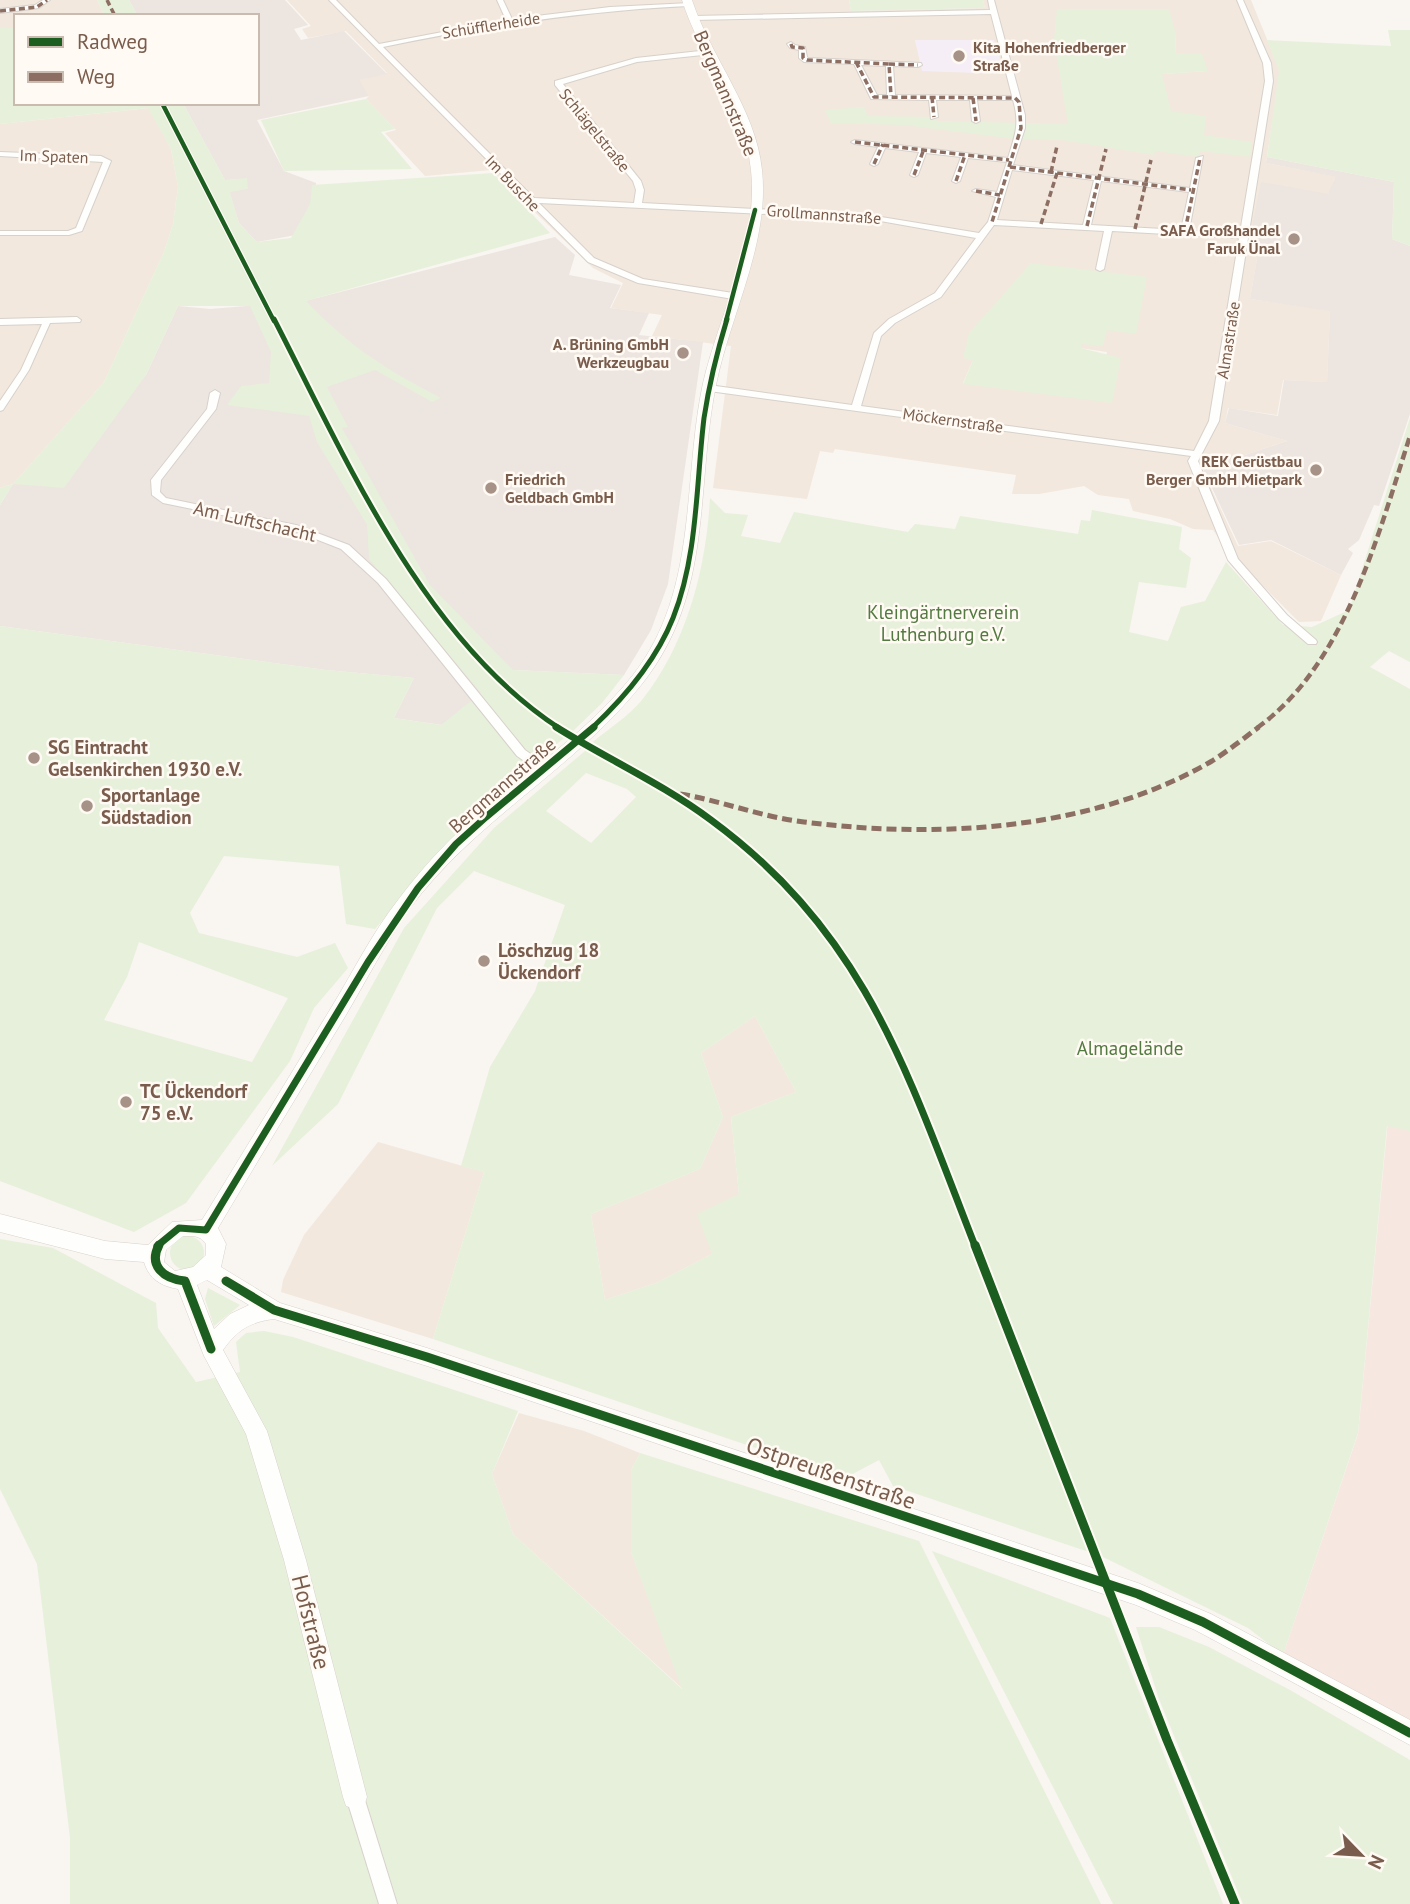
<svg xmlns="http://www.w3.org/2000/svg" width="1410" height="1904" font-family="'PT Sans',sans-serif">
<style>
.residential{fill:#f2e8de;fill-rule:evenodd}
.commercial{fill:#f6e8e1}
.industrial{fill:#ede5e0}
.education{fill:#f6eef6}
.green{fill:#e7f0db;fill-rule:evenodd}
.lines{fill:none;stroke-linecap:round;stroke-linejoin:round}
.street-casing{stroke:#d7d1cb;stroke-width:2}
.secondary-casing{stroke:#d9d2cb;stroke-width:1}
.street{fill:#fefefd;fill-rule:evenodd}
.secondary{fill:#fefefd;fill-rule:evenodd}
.quiet-far2{stroke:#8d6e63;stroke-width:3.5;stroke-dasharray:6 3.5;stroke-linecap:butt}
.quiet-far1{stroke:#8d6e63;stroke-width:4.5;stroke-dasharray:9 4.5;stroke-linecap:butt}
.quiet{stroke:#8d6e63;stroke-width:5;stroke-dasharray:10 5;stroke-linecap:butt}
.cycleway-far3-casing{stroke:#fffaf3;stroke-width:7}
.cycleway-far2-casing{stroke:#fffaf3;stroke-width:9}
.cycleway-far1-casing{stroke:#fffaf3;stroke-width:11}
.cycleway-casing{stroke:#fffaf3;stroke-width:13}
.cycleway-far3{stroke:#1b5e20;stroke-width:4.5}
.cycleway-far2{stroke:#1b5e20;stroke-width:5}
.cycleway-far1{stroke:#1b5e20;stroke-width:7}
.cycleway{stroke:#1b5e20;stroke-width:9}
.poi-dot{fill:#a69286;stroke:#fffaf3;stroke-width:2.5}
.labels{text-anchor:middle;stroke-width:5;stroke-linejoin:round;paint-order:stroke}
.far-street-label{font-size:16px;fill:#7a5c4d;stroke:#fffaf3}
.far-poi-label{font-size:16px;font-weight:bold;fill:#7a5c4d;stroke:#fffaf3;text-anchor:end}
.street-label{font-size:19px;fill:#7a5c4d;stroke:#fffaf3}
.park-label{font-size:19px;fill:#537a41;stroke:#fffaf3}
.poi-label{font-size:19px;font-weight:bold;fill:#7a5c4d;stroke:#fffaf3;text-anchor:start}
.near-street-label{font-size:23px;fill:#7a5c4d;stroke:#fffaf3}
</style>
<rect width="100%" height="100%" fill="#f9f5f0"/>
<g class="residential">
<path d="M0,0H97L105,16H16V28H0Z"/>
<path d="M287,0H849L851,11L985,8L983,0H1251L1280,71L1266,163L1337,177L1329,194L1258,253L1250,299L1330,310L1327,382L1283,380L1277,415L1228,408L1225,423L1287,441L1202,469L1238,546L1271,541L1341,575L1321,621L1299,622L1228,551L1213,530L1193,529L1170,519L1133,511L1129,499L1098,495L1084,486L1039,494H1012L1016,475L835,449L833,453L820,451L807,499L713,488L731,346L652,336L662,315L611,308L623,283L593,268L491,170L425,176L385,133L396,130L366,99L369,96L358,80L387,73L346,31L308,38L302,29L311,26ZM1176,35L1175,54L1207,71L1162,74ZM1031,263L1081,343L1080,348L1107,352L1106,356L963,383L973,360Z"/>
<path d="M149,108L171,149L178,187L173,224L164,252L104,382L13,484L0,488V124Z"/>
<path d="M755,1016L796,1092L731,1117L739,1194L712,1254L656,1283L605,1300L591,1214L700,1169L723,1117L701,1053Z"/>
<path d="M378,1142L484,1172L433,1339L281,1292L283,1280L304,1235Z"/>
<path d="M519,1413L584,1431L640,1453L631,1470V1552L684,1690L513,1534L492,1474Z"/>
</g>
<path class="commercial" d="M1388,1120L1410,1126V1725L1283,1655L1358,1434Z"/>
<g class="industrial">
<path d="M129,0H285L308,25L294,29L301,40L344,31L387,74L359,80L369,96L257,120L284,171L316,183L314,203L296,235L257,242L239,223L229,191L247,179L225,180L183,103H257V16H138Z"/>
<path d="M1267,157L1394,182L1392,239L1410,246V414L1379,506L1374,505L1359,540L1348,549L1353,553L1341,575L1271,540L1239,545L1203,469L1287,441L1225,423L1229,408L1278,416L1284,380L1327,382L1330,311L1250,299L1258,253L1248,248L1261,182L1328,194L1336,177L1266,163Z"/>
<path d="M555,237L575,255L569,275L621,285L610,308L649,313L639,335L703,342L668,584L651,630L624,675L513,670L442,725L394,718L414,678L326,670L0,626V505L13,484L146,375L178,306L210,309L305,301Z"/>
</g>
<path class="education" d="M915,40H994L1005,74L922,71Z"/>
<g class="green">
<path d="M97,0H129L138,16H105Z"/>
<path d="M849,0H983L985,8L851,11Z"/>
<path d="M1057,9H1169L1176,35L1175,53L1202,54L1208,71L1162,74L1171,111L1206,116L1204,135L1252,142L1250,157L1200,151L1199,157L1155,151L1154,155L1062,140L1014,139L904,125L831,123L825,110L864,107L868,116L936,117L937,121L1068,124L1054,40Z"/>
<path d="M0,28H16V103H183L225,180L247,178L248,189L230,192L239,223L257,242L291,238L310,204L312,185L493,173L550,233L306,301C352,348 382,367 441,398L432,402L375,370L327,387L348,427L342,428L430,585L513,670L624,675L602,703L574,730L480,806L375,929L346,924L339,866L224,856L190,913L199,933L297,957L335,943L348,968L314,1008L290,1061L186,1203L134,1232L0,1181V626L326,670L414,678L394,718L441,725L481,693L369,559L367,525L317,442L309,416L227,405L241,386L269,383L271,352L250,306H178L146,375L64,488L13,484L0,505V488L13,484L104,382L164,252L173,224L178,187L171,149L148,108L0,124ZM139,942L288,998L252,1062L104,1020L127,977Z"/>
<path d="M1388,30H1410V246L1392,239L1394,182L1267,157L1279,71L1267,40L1391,46Z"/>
<path d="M366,99L395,129L381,132L412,169L284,171L261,120Z"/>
<path d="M1031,263L1147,277L1136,334L1107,330L1103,346L1081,344V348L1121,358L1112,403L963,384L973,360L963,358L969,333Z"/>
<path d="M1410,418V662L1389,651L1370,667L1410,689V1131L1387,1126L1358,1433L1283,1655L1248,1628L1101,1556L893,1486L879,1460L845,1478L433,1339L484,1172L461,1166L490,1067L535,991L565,905L474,871L437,908L338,1104L272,1166L404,928L494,828L585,751L584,749L598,746L593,742C608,729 629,716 642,700C687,643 706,569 710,498L725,513L748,515L741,536L780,543L794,512L908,532L915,524L955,529L960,516L1078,534L1081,520L1090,521L1092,510L1182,527L1179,549L1191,558L1186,588L1139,582L1129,632L1168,641L1181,607L1205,601L1226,562L1283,625L1312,627L1349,610ZM586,773L627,789L636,797L591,843L546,811ZM755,1016L796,1092L731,1117L739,1194L697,1214L712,1254L656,1283L605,1300L591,1214L700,1169L723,1117L701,1053Z"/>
<circle cx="187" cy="1253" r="17"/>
<path d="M0,1239L53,1248L156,1303L158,1328L196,1382L240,1372L236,1342L246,1333L264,1331L293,1337L518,1411L492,1474L513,1534L682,1689L631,1552V1470L640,1453L919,1541L1101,1904H70V1838L37,1564L0,1489Z"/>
<path d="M208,1288L240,1305L214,1326L205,1299Z"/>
<path d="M932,1551L1110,1618L1223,1904H1113Z"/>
<path d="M1136,1627H1159L1209,1647L1290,1690L1410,1760V1904H1243L1159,1699Z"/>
</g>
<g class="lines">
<defs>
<g id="street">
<path d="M43,0H50L39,8L0,13V9L35,5Z"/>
<path d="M329,0H336L379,44L506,20L497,0H503L512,19L610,7L690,3V5L688,6C585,11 484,26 383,47L534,198L634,203L636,190L633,181L555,85V81L636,58L709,50L713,52L712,54L637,62L563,84L641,181L644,190L642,203L869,215L979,233L988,222L996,197L972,191L976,189L997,192L1007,162L968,158L960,181L956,183L952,181L961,157L926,153L918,175L914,177L910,175L919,152L885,148L878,164L874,166L870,164L878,147L855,144L851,142L855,140L1008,158C1015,135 1020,124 1013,100H977L980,121L976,123L972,121L970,100H936L938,117L931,119L929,100L871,99L854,64L804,62L799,58V50L790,48L787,44L791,42L795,45L805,47L807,57L808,58L921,63L922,65L918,67L893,66L895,95L1012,96L991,14L694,20L691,18L694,16L990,10L988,0H994L1025,115V128L1013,165L1190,188L1196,158L1203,156L1189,231L1240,233L1265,81L1263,63L1237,0H1243L1271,63L1273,81L1219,421L1198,461L1238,559L1287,615L1316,640L1317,642L1316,644H1308L1279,619L1228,560L1188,461L1191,456L709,391L704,388L709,385L852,405L874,333L889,319L935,293L976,238L869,219L539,203L594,258L643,279L733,293L737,296L733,299L638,283L588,262ZM861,65L886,66L887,95H877ZM1012,170L1094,180L1083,225L997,220ZM1101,181L1189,192L1181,230L1091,225ZM994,225L1104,231L1096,269L1100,271L1104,269L1112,231L1239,238L1209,421L1194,451L861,406L881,336L895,323L941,297Z"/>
<path d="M0,152L101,156L111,161L82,231L69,235H0V231H68L76,228L103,162L0,156Z"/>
<path d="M77,317L81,320L80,322L50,323L29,370L3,410L0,411V401L21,370L42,324L0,325V319Z"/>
<path d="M215,390L220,393L216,409L161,480L160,492L166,498L296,525L349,545L386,579L525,750L548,766L550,769L548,772H540L517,756L378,583L341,549L290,529L163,503L152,495L151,480L207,409L210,393Z"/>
<path d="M355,1788L361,1791L364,1797L397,1904H379L346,1797L349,1791Z"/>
</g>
<path id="secondary" d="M682,0H692C711,58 756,109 762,170C770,243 730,315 716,385C695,490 714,593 642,684C574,770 473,821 408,911C385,944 366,981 346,1015C303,1086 260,1157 218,1228L226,1244L221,1267L280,1303L427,1348L1138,1583L1211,1614L1410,1720V1745L1195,1630L1136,1605L427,1366L274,1319C250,1322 237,1330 223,1350L267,1431L306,1560L367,1797L364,1806L355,1809L346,1806L343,1797L284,1560L246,1434L204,1356L178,1289C161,1286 149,1279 144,1262L105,1259L0,1232V1214L105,1241L148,1245L172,1222L202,1220C245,1149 288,1079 331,1008C353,972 372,933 398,900C419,872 443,845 470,821C525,773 587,733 633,675C699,590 682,482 703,383C719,314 759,242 751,170C745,109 700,58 682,0ZM183,1236C193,1236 200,1235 206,1244V1255L193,1267L175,1271L164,1262L166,1250ZM207,1280L249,1305L230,1314L214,1329L197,1285Z"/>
</defs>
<use href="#street" class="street-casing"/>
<use href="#secondary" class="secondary-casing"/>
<use href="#street" class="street"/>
<use href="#secondary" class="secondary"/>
<g class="quiet-far2">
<path d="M107,0L115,16"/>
<path d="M0,11L37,7L47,0"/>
<path d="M791,44L792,47L803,48V58L807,60L889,64L891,96"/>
<path d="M856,62L874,97L1015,98L1019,102L1021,128L992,222"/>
<path d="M889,64L918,65"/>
<path d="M932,97L934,117"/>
<path d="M973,98L976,121"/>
<path d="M855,142L1009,160"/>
<path d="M874,164L883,144"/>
<path d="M1010,167L1191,190"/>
<path d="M1051,172L1057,146"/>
<path d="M914,175L924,149"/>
<path d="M956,181L965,155"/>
<path d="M976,191L1000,195"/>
<path d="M1041,224L1057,173"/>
<path d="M1087,226L1106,149"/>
<path d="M1135,229L1151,160"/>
<path d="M1185,231L1200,158"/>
</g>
<path class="quiet-far1" d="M1257,728C1345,665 1378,535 1410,436"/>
<path class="quiet" d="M680,794C722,801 762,817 804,822C938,839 1092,831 1212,761C1228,751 1244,738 1259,727"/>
<defs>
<g id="cycleway-far3">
<path d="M162,103L274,321"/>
<path d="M726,321L755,210"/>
</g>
<g id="cycleway-far2">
<path d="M274,319C346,459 424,640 559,728"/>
<path d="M592,728C625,697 656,661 673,618C698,555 696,484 704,418C709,385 717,352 727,319"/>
</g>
<g id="cycleway-far1">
<path d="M556,727C607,759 663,784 711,820C867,935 908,1075 975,1246"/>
<path d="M157,1246L179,1228L206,1230L368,962L418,888L456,844L486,817L594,727"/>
</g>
<g id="cycleway">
<path d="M159,1245C148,1266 164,1279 185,1281L211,1349"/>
<path d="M975,1245L1167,1740L1235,1904"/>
<path d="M226,1281L274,1310L427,1357L1138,1594L1203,1622L1410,1733"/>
</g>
</defs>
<use href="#cycleway-far3" class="cycleway-far3-casing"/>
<use href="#cycleway-far2" class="cycleway-far2-casing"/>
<use href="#cycleway-far1" class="cycleway-far1-casing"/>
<use href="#cycleway" class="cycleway-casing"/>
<use href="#cycleway-far3" class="cycleway-far3"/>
<use href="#cycleway-far2" class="cycleway-far2"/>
<use href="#cycleway-far1" class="cycleway-far1"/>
<use href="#cycleway" class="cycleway"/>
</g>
<g class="poi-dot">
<circle cx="959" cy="56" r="7"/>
<circle cx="1294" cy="239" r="7"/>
<circle cx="683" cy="353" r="7"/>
<circle cx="1316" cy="470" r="7"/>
<circle cx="491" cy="488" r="7"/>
<circle cx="34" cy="758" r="7"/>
<circle cx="87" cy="806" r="7"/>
<circle cx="484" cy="961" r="7"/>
<circle cx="126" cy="1102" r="7"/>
</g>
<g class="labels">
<g class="far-street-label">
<text transform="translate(491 25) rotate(-9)" y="6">Schüfflerheide</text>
<text transform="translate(595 130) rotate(51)" y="6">Schlägelstraße</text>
<text transform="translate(54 156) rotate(2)" y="6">Im Spaten</text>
<text transform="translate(513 183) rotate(46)" y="6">Im Busche</text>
<text transform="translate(824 214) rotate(4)" y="6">Grollmannstraße</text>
<text transform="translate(1228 340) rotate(-81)" y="6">Almastraße</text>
<text transform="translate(953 420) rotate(8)" y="6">Möckernstraße</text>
</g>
<g class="far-poi-label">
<text x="973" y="53" text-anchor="start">Kita Hohenfriedberger<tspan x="973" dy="18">Straße</tspan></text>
<text x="1280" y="236">SAFA Großhandel<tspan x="1280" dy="18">Faruk Ünal</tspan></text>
<text x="669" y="350">A. Brüning GmbH<tspan x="669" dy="18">Werkzeugbau</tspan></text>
<text x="1302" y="467">REK Gerüstbau<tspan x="1302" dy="18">Berger GmbH Mietpark</tspan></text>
<text x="505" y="485" text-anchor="start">Friedrich<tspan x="505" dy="18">Geldbach GmbH</tspan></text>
</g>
<g class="street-label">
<text transform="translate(726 93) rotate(67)" y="7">Bergmannstraße</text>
<text transform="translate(255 521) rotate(13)" y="7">Am Luftschacht</text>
<text transform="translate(502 785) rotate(-41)" y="7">Bergmannstraße</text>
</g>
<g class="park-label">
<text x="943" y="619">Kleingärtnerverein<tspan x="943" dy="22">Luthenburg e.V.</tspan></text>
<text x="1130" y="1055">Almagelände</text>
</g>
<g class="poi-label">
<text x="48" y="754">SG Eintracht<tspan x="48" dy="22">Gelsenkirchen 1930 e.V.</tspan></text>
<text x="101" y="802">Sportanlage<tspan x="101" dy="22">Südstadion</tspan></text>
<text x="498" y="957">Löschzug 18<tspan x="498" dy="22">Ückendorf</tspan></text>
<text x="140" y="1098">TC Ückendorf<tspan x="140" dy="22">75 e.V.</tspan></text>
</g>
<g class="near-street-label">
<text transform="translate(831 1473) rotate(19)" y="8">Ostpreußenstraße</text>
<text transform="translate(311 1622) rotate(76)" y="8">Hofstraße</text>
</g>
</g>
<rect x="14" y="14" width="245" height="91" fill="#fffaf3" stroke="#cabbb1" stroke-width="2"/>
<rect x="28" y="37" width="35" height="10" fill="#1b5e20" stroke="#cabbb1" stroke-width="2"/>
<text x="77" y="49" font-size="21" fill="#7a5c4d">Radweg</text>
<rect x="28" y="72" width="35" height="10" fill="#8d6e63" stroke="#cabbb1" stroke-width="2"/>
<text x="77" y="84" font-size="21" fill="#7a5c4d">Weg</text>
<g transform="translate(1361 1855) rotate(115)" stroke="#fffaf3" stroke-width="5" paint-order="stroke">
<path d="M0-5L12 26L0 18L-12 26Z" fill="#7a5c4d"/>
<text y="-10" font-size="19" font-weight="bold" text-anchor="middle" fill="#7a5c4d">N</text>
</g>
</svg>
